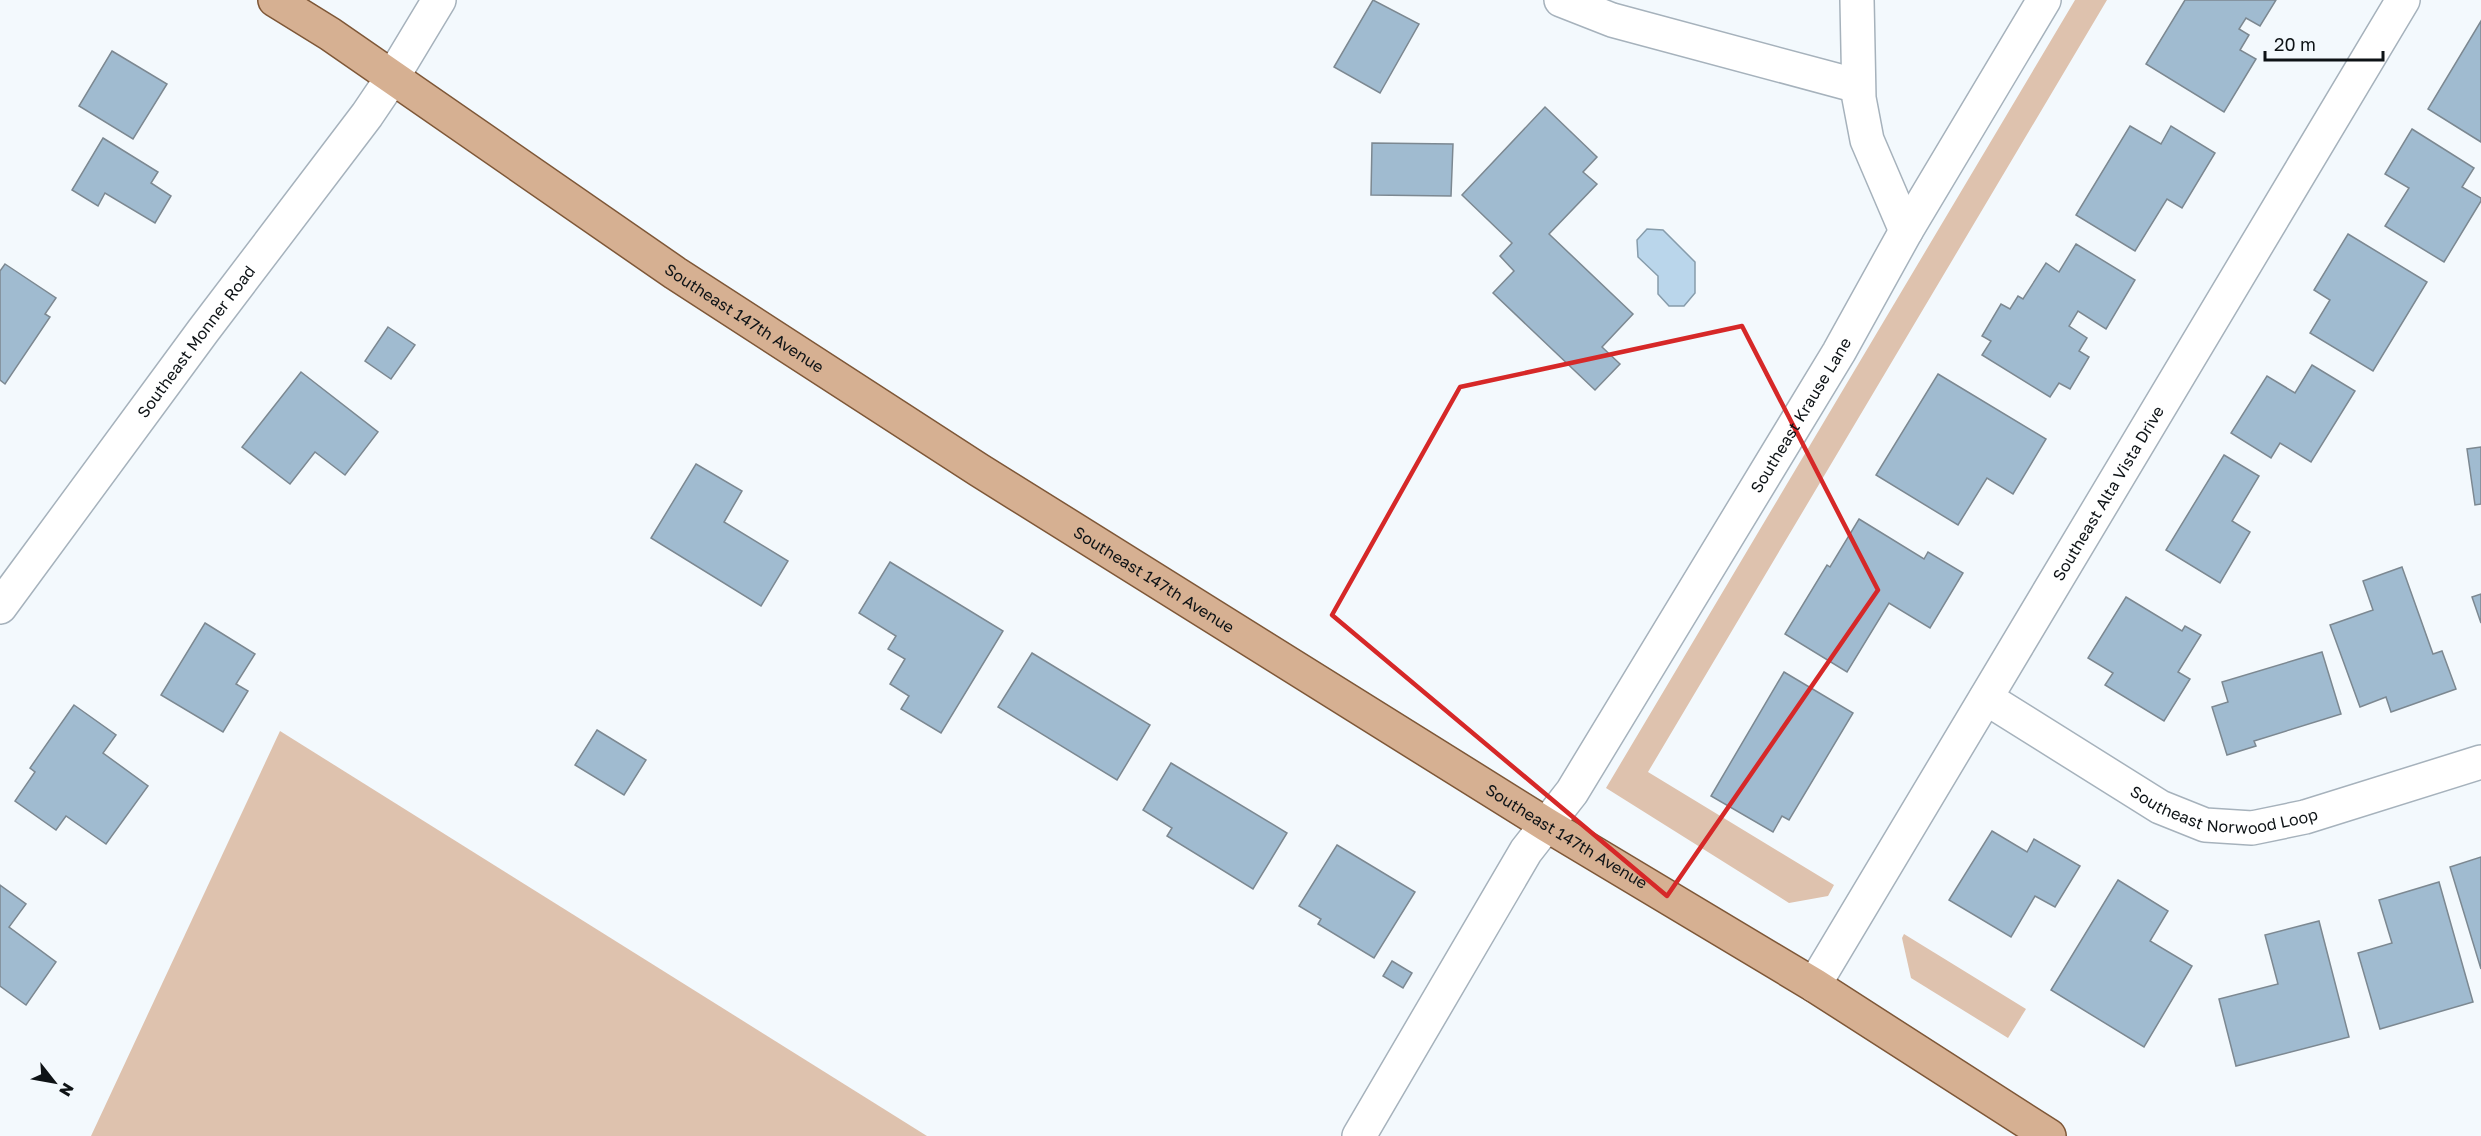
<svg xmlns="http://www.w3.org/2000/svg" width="2481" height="1136" font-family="'Golos Text',sans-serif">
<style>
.forest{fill:#dec2ae}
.water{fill:#bad6eb;stroke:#869cab;stroke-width:1.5}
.building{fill:#a0bbd0;stroke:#7c8891;stroke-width:1.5}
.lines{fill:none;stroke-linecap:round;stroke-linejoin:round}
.minor-casing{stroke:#a6b2bc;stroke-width:36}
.major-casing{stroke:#7e5737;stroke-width:36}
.minor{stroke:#fff;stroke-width:33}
.major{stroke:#d6b092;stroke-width:33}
.marked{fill:none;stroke:#d62828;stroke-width:4.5;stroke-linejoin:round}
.labels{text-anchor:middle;stroke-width:4.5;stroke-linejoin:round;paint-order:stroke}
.street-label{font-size:16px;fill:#0e1316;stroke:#f3f9fd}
</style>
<rect width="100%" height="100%" fill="#f3f9fd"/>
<g class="forest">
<path d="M2075,0H2107L1648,772L1834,885L1828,896L1789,903L1606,788Z"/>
<path d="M280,731L927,1136H91Z"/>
<path d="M1904,934L2026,1009L2008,1038L1911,978L1902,938Z"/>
</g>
<path class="water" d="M1647,229L1663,230L1695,262V293L1684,306H1669L1658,294V276L1638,257L1637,240Z"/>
<g class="building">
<path d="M1373,0L1419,24L1380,93L1334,67Z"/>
<path d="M2185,0H2276L2260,26L2246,18L2239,29L2249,35L2240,50L2256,59L2224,112L2146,64Z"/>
<path d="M2481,21V142L2428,109Z"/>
<path d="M112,51L167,84L133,139L79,106Z"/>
<path d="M1545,107L1597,157L1583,172L1597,184L1549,234L1633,314L1602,347L1620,364L1595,390L1493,293L1514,271L1500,256L1512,243L1462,195Z"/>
<path d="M2130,126L2161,144L2171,126L2215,153L2182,208L2167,199L2135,251L2076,215Z"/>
<path d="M2412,129L2474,168L2462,187L2481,198V201L2444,262L2385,226L2409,188L2385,174Z"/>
<path d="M103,138L158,172L151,183L171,196L155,223L105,193L98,206L72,190Z"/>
<path d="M1372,143L1453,144L1451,196L1371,195Z"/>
<path d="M2348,234L2427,282L2373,371L2310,333L2330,300L2314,290Z"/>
<path d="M2076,244L2135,280L2106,329L2078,311L2069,326L2087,338L2079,351L2089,357L2070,389L2059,383L2050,397L1982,355L1991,341L1982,336L2001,304L2010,309L2018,296L2023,299L2046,263L2059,272Z"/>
<path d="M5,264L56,298L45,314L50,317L5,384L0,380V271Z"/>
<path d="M388,327L415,345L391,379L365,361Z"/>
<path d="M2312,365L2355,391L2311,462L2280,443L2271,458L2231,433L2267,376L2295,393Z"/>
<path d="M301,372L378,432L345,475L315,452L290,484L242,447Z"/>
<path d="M1938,374L2046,439L2013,494L1987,478L1958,525L1876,475Z"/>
<path d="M2481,447V504L2475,505L2467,449Z"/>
<path d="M2224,455L2259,476L2232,521L2250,532L2220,583L2166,550Z"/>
<path d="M696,464L742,491L724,522L788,561L761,606L651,538Z"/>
<path d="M1859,519L1924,559L1928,552L1963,573L1930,628L1889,603L1847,672L1785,634L1827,565L1830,567Z"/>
<path d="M890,562L1003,631L941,733L901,709L909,696L890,684L905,659L888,649L896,636L859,613Z"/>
<path d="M2402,567L2433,654L2442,651L2456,689L2391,712L2386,697L2360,707L2330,625L2373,610L2363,581Z"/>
<path d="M2481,594V623L2472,597Z"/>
<path d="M2126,597L2182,631L2185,626L2201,635L2178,672L2190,679L2164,721L2105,685L2113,673L2088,658Z"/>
<path d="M205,623L255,654L236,684L248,691L223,732L161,695Z"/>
<path d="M2322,652L2341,714L2254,741L2256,746L2227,755L2212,707L2228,702L2222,682Z"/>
<path d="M1032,653L1150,725L1117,780L998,707Z"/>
<path d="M1784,672L1853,713L1789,820L1782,816L1773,832L1711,796Z"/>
<path d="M74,705L116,735L103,753L148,786L106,844L66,816L56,830L15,801L35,772L30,768Z"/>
<path d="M597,730L646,760L624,795L575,765Z"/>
<path d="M1171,763L1287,833L1253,889L1167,836L1172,828L1143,810Z"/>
<path d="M1992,831L2027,852L2034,839L2080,866L2055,907L2035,896L2011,937L1949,900Z"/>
<path d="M1337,845L1415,892L1374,958L1318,924L1321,919L1299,906Z"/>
<path d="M2481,857V969L2450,867Z"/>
<path d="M2118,880L2168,911L2150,941L2192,966L2144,1047L2051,990Z"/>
<path d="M2439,882L2473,1002L2380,1029L2358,953L2392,943L2379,900Z"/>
<path d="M0,885L26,904L9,927L56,962L26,1005L0,986Z"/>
<path d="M2319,921L2349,1037L2236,1066L2219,999L2278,984L2265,935Z"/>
<path d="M1392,961L1412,973L1403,988L1383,976Z"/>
</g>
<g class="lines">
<defs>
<g id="minor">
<path d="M1561,0L1612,20L1858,86"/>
<path d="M1857,0L1859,98L1867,140L1906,231"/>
<path id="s1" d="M0,607L203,331L367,115L392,78L439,0"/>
<path id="s2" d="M1986,698L2160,807L2205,825L2252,828L2305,817L2481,762"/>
<path id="s3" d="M1814,985L2403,0"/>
<path id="s4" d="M1359,1136L1526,851L1572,792L1839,352L1906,231L2044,0"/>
</g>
<g id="major">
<path id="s5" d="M275,0L330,34L675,273L979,470L1547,825L1814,985L2049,1136"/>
</g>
</defs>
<use href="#minor" class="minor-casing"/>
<use href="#major" class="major-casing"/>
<use href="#minor" class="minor"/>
<use href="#major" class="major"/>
</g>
<path class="marked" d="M1742,326L1878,590L1667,896L1332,615L1460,387Z"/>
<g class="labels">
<g class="street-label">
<text dy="6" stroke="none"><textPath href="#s5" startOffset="567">Southeast 147th Avenue</textPath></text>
<text dy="6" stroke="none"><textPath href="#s1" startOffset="330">Southeast Monner Road</textPath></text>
<text dy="6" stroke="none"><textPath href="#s4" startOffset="846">Southeast Krause Lane</textPath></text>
<text dy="6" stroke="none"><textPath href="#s3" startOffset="573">Southeast Alta Vista Drive</textPath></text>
<text dy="6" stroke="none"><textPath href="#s5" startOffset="1053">Southeast 147th Avenue</textPath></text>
<text dy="6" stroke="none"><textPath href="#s2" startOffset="270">Southeast Norwood Loop</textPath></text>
<text dy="6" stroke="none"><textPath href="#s5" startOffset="1539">Southeast 147th Avenue</textPath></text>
</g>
</g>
<g transform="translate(54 1082) rotate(121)" stroke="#f3f9fd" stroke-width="4.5" paint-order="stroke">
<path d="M0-4.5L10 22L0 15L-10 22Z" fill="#0e1316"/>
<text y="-9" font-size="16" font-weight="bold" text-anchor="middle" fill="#0e1316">N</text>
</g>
<path d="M2265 51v9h118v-9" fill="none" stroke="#0e1316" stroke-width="3"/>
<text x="2274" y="51" font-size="18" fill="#0e1316" stroke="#f3f9fd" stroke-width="4.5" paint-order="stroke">20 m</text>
</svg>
